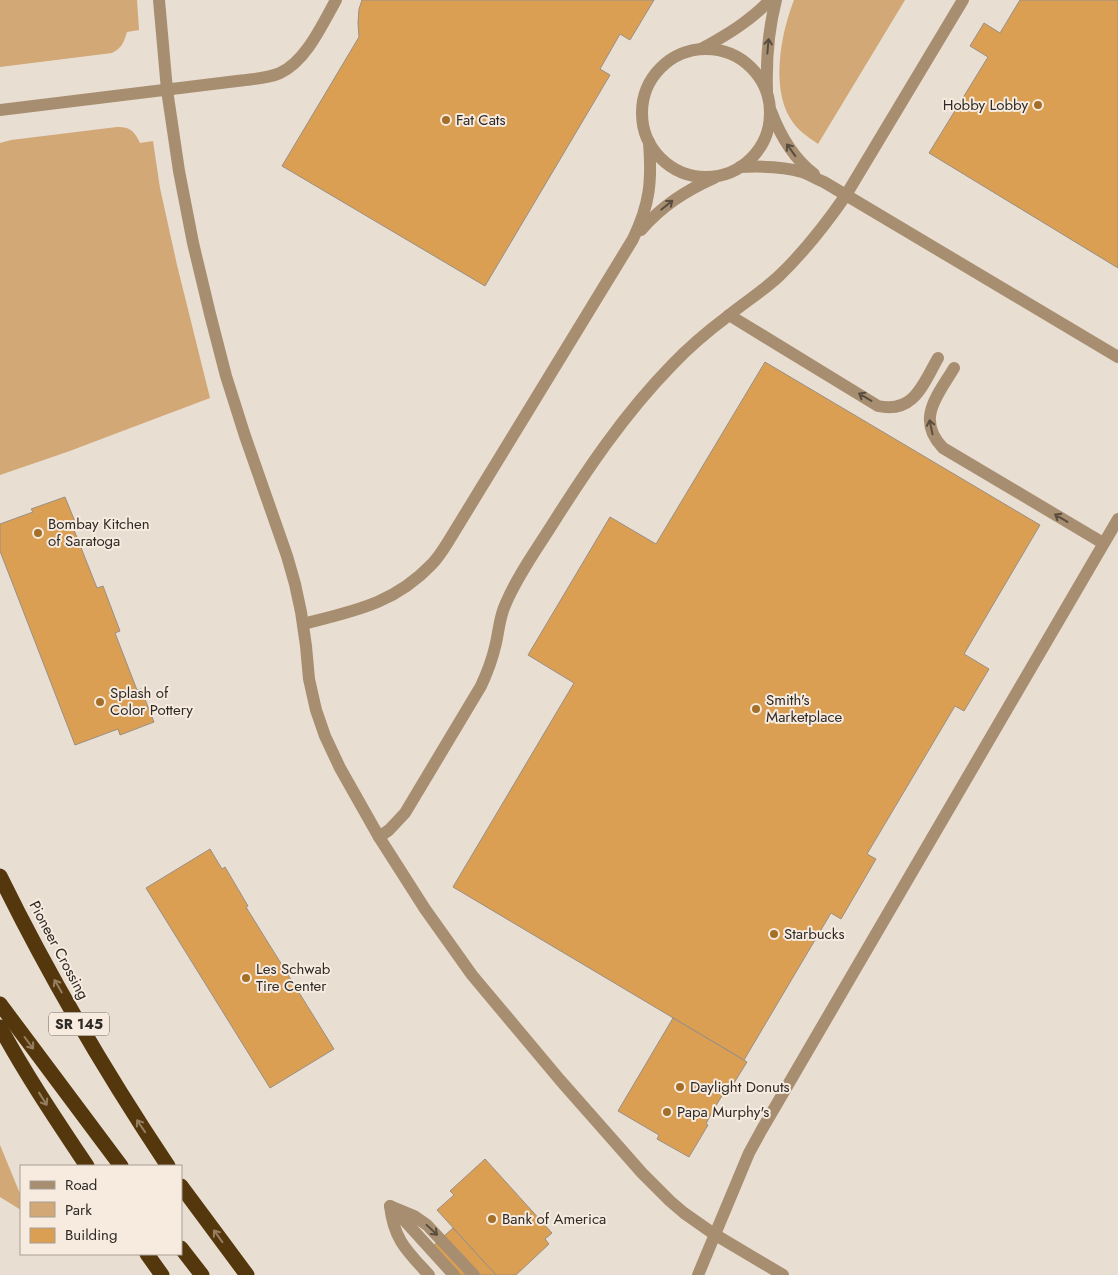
<svg xmlns="http://www.w3.org/2000/svg" width="1118" height="1275" font-family="Jost,sans-serif">
<style>
.green{fill:#d2a877}
.building{fill:#db9f54;stroke:#998f84}
.lines{fill:none;stroke-linecap:round;stroke-linejoin:round}
.minor{stroke:#a88e70;stroke-width:12}
.highway{stroke:#55370d;stroke-width:15}
.oneway{stroke:#594d40}
.oneway2{stroke:#967f61}
.poi-dot{fill:#a46f28;stroke:#f7ebdf;stroke-width:2}
.labels{text-anchor:middle;stroke-width:4;stroke-linejoin:round;paint-order:stroke}
.shield{fill:#f7ebdf;stroke:#6a645e;stroke-width:1}
.shield-label{font-size:14px;font-weight:bold;fill:#2e2a26}
.poi-label{font-size:15px;fill:#2e2a26;stroke:#f7ebdf;text-anchor:start}
.street-label{font-size:15px;fill:#2e2a26;stroke:#f7ebdf}
</style>
<rect width="100%" height="100%" fill="#e9ded2"/>
<g class="green">
<path d="M0,0H137L139,30L127,32C124,42 122,48 112,53L0,67Z"/>
<path d="M794,0H905L818,144C808,137 797,130 790,118C771,86 781,33 794,0Z"/>
<path d="M117,127C131,127 134,131 140,143L153,141L160,188L177,265L210,398L67,452L0,475V143L11,140Z"/>
<path d="M0,1145L21,1196V1210L0,1197Z"/>
</g>
<g class="building">
<path d="M362,0H654L630,40L620,34L600,69L610,75L485,286L282,166L359,37L358,23L359,9Z"/>
<path d="M1020,0H1118V268L929,153L988,57L970,46L984,23L1000,33Z"/>
<path d="M765,362L1040,525L964,654L989,669L964,711L955,706L867,854L876,859L841,919L831,913L744,1060L453,887L574,683L528,655L610,517L656,544Z"/>
<path d="M65,497L78,529L74,530L97,588L103,586L120,631L115,633L137,690L141,689L154,722L120,735L118,729L75,745L0,551V524L33,512L31,509Z"/>
<path d="M210,849L222,869L225,867L248,906L246,907L334,1049L270,1088L146,888Z"/>
<path d="M673,1018L747,1062L729,1091L726,1089L711,1114L706,1124L708,1125L689,1157L657,1139L659,1135L618,1111Z"/>
<path d="M485,1159L552,1233L545,1239L549,1244L516,1275H496L437,1210L454,1195L450,1191Z"/>
<path d="M453,1228L496,1275H458L432,1247Z"/>
</g>
<g class="lines">
<g class="minor">
<path d="M159,0L167,90L179,171L193,243L210,314L226,376L245,436L287,556L295,584L301,612L306,646L309,679L316,710L325,736L340,768L379,837L425,909L472,975L560,1080L642,1173L670,1201L684,1213L714,1234L783,1275"/>
<path d="M701,49C727,35 750,21 770,0"/>
<circle cx="706" cy="113" r="64"/>
<path d="M767,90C766,58 768,31 776,0"/>
<path d="M0,110L237,81C251,79 267,79 280,73C306,61 322,25 336,0"/>
<path d="M771,111C780,135 793,158 814,174"/>
<path d="M740,167C761,166 782,166 802,172C810,175 817,179 824,182L1118,357"/>
<path d="M641,230C662,206 685,191 714,178"/>
<path d="M729,315L878,406C914,414 923,384 938,358"/>
<path d="M954,368C938,395 915,419 943,448L1103,543"/>
<path d="M303,624C354,611 394,604 432,564C438,558 443,550 448,542L633,239C650,204 652,181 649,142"/>
<path d="M379,837L389,830L405,813L481,686C487,673 492,660 495,647C499,632 499,617 506,603C517,577 534,553 550,528C586,471 624,414 672,365C689,347 708,331 728,316C745,302 763,291 779,276C804,252 826,224 846,195L963,0"/>
<path d="M390,1206L414,1216L427,1225L474,1275"/>
<path d="M390,1206C394,1240 407,1251 429,1275"/>
<path d="M394,1209L454,1275"/>
<path d="M698,1275L749,1153L761,1131L1118,519"/>
</g>
<g class="highway">
<path d="M0,876C49,976 106,1073 168,1166"/>
<path d="M0,1004L121,1166"/>
<path d="M0,1027C26,1075 57,1121 87,1166"/>
<path d="M181,1186L247,1275"/>
<path d="M181,1248L202,1275"/>
<path d="M147,1254L162,1275"/>
</g>
</g>
<defs><path id="oneway-shaft" d="M-6 0H5M1.5-3L5.5 0L1.5 3" fill="none" stroke-width="1.6" stroke-linecap="round" stroke-linejoin="round" transform="scale(1.25)"/></defs>
<g class="oneway">
<use href="#oneway-shaft" transform="translate(768 46) rotate(-85)"/>
<use href="#oneway-shaft" transform="translate(791 150) rotate(-126)"/>
<use href="#oneway-shaft" transform="translate(667 205) rotate(-39)"/>
<use href="#oneway-shaft" transform="translate(865 397) rotate(-149)"/>
<use href="#oneway-shaft" transform="translate(931 427) rotate(-102)"/>
<use href="#oneway-shaft" transform="translate(1061 518) rotate(-149)"/>
<use href="#oneway-shaft" transform="translate(432 1230) rotate(43)"/>
</g>
<g class="oneway2">
<use href="#oneway-shaft" transform="translate(58 986) rotate(-120)"/>
<use href="#oneway-shaft" transform="translate(29 1043) rotate(53)"/>
<use href="#oneway-shaft" transform="translate(43 1099) rotate(58)"/>
<use href="#oneway-shaft" transform="translate(141 1126) rotate(-124)"/>
<use href="#oneway-shaft" transform="translate(218 1236) rotate(-126)"/>
</g>
<g class="poi-dot">
<circle cx="1038" cy="105" r="5"/>
<circle cx="446" cy="120" r="5"/>
<circle cx="38" cy="533" r="5"/>
<circle cx="100" cy="702" r="5"/>
<circle cx="756" cy="709" r="5"/>
<circle cx="774" cy="934" r="5"/>
<circle cx="246" cy="978" r="5"/>
<circle cx="680" cy="1087" r="5"/>
<circle cx="667" cy="1112" r="5"/>
<circle cx="492" cy="1219" r="5"/>
</g>
<g class="labels">
<rect class="shield" x="49" y="1012.5" width="60" height="23" rx="4"/>
<g class="shield-label">
<text x="79" y="1029">SR 145</text>
</g>
<g class="poi-label">
<text x="1028" y="110" text-anchor="end">Hobby Lobby</text>
<text x="456" y="125">Fat Cats</text>
<text x="48" y="529">Bombay Kitchen<tspan x="48" dy="17">of Saratoga</tspan></text>
<text x="110" y="698">Splash of<tspan x="110" dy="17">Color Pottery</tspan></text>
<text x="766" y="705">Smith's<tspan x="766" dy="17">Marketplace</tspan></text>
<text x="784" y="939">Starbucks</text>
<text x="256" y="974">Les Schwab<tspan x="256" dy="17">Tire Center</tspan></text>
<text x="690" y="1092">Daylight Donuts</text>
<text x="677" y="1117">Papa Murphy's</text>
<text x="502" y="1224">Bank of America</text>
</g>
<g class="street-label">
<text transform="translate(59 950) rotate(62)" y="5">Pioneer Crossing</text>
</g>
</g>
<rect x="20" y="1165" width="162" height="90" fill="#f7ebdf" stroke="#a79e95"/>
<rect x="30" y="1181" width="25" height="8" fill="#a88e70" stroke="#a79e95"/>
<text x="65" y="1190" font-size="15" fill="#2e2a26">Road</text>
<rect x="30" y="1202" width="25" height="15" fill="#d2a877" stroke="#a79e95"/>
<text x="65" y="1215" font-size="15" fill="#2e2a26">Park</text>
<rect x="30" y="1228" width="25" height="15" fill="#db9f54" stroke="#a79e95"/>
<text x="65" y="1240" font-size="15" fill="#2e2a26">Building</text>
</svg>
